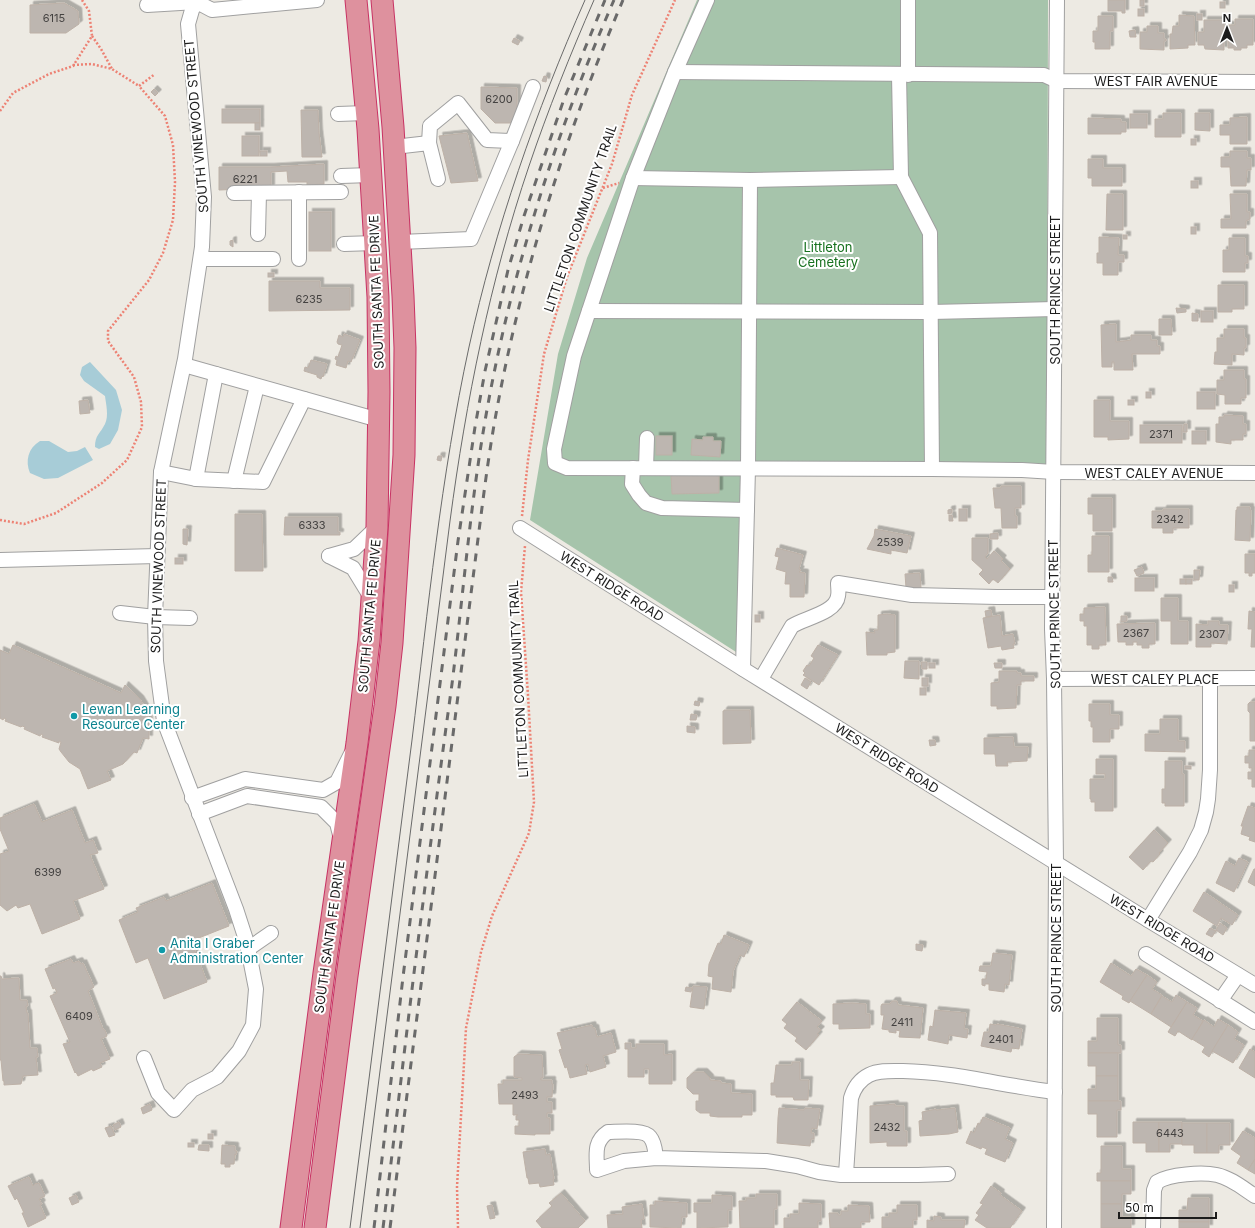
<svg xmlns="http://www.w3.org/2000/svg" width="1255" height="1228" font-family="Inter,sans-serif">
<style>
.cemetery{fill:#a6c4ab}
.water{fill:#a7ccd7}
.building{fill:#bdb6b0;stroke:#bdb1a7;filter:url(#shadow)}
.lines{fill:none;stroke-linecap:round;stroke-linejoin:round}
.minor-casing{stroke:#a0a0a0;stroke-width:16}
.highway-casing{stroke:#c83364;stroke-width:23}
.path{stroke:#ed8274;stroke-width:2.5;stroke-dasharray:2 2;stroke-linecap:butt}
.minor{stroke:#fff;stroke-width:14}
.highway{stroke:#de919e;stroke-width:21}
.tram{stroke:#6a6a6a;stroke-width:1}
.rail{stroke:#6a6a6a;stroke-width:3;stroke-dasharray:8 8;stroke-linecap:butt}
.culture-dot{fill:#0f9aa8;stroke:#fff;stroke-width:1.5}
.labels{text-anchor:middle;stroke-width:4;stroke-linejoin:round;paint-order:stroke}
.number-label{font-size:11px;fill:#444241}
.street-label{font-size:13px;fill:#1c1c1c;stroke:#fff}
.park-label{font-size:13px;fill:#15701d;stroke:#fff}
.culture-label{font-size:13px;fill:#0d838f;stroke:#fff;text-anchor:start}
</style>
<defs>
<filter id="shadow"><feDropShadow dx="3.5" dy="-3.5" stdDeviation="0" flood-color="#0004"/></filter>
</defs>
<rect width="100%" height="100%" fill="#edeae3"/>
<path class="cemetery" d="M697,0H1048L1047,475L752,476L747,659L530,520L558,354L587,258Z"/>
<g class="water">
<path d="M90,362L116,390L122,410L118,430L110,444L99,449L95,447C95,435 100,434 105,424C109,416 106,404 105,396L84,381L80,375L82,367Z"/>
<path d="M40,441H49L68,452L77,451L85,447L93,460L58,478L44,479L30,473C25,461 28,448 40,441Z"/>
</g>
<g class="building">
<path d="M1108,0H1125V13H1122V11H1108Z"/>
<rect x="1140" y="0" width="4" height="6"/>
<rect x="1220" y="2" width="5" height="6"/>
<path d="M64,3L78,11L79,24L66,33H30V5Z"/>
<rect x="1138" y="9" width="6" height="7"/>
<rect x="1197" y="14" width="5" height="6"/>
<path d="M1179,15L1194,16L1195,45H1188V48L1170,49V34H1172L1173,26H1179Z"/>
<path d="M1098,16H1113V31H1110V49H1095V42H1093V31H1098Z"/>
<path d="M1235,19H1253V45H1247V48H1241V50H1234V48H1228V25H1235Z"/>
<path d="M1204,20H1224V50L1205,49L1204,45H1198V32H1204Z"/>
<path d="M1147,26H1158V33H1164V39H1166V41H1164V50L1140,49V32H1147Z"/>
<path d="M1135,30L1136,37H1130L1129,31Z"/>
<path d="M514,38L520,41L518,45L512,42Z"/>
<path d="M544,76L547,77L546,82L542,81Z"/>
<path d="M481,87L517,88V123H495L481,109Z"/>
<path d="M154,89L158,93L155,96L151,92Z"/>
<rect x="222" y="109" width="38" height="14"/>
<path d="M301,110H318L319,133L322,157H302Z"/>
<path d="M1163,113H1181V137H1155V119H1163Z"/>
<path d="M1195,113H1210V131L1195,130Z"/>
<rect x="1130" y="114" width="17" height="14"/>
<path d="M1247,117V144H1230V135H1220V125H1230V118Z"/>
<path d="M1088,118L1121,119V122H1126V132H1121V134H1088Z"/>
<rect x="255" y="123" width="5" height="7"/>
<path d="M467,133L478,181L451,183L439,136Z"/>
<rect x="242" y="136" width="17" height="20"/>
<rect x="1191" y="139" width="5" height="6"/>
<rect x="260" y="151" width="7" height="5"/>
<path d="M1230,151H1247V158H1251V170H1247L1246,186H1231L1230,167H1221V157H1230Z"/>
<path d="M1088,159H1103V168H1122V186H1092V178H1088Z"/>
<path d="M324,164V184L307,185V182H288L287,171L271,172V188L219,190V167H271Z"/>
<rect x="1191" y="181" width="7" height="7"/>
<path d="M1107,194H1123V230H1106Z"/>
<path d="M1230,194H1247V212H1250V219L1246,221V228H1221V219H1231Z"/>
<rect x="309" y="212" width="22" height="39"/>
<rect x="1191" y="227" width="5" height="7"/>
<rect x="1123" y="235" width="4" height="4"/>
<path d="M1099,237L1119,238L1118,255H1124V262H1118V275H1103V263H1097V253H1099Z"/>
<path d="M1229,238H1245V256H1248V263H1245V272H1223V250H1229Z"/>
<path d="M233,240V247L230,245V241Z"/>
<rect x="268" y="273" width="6" height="4"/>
<path d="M269,281H320V288H350V310L269,311Z"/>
<path d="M1218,285H1244V309H1232V312H1218Z"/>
<path d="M1176,308L1186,309V312L1177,313Z"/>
<rect x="1201" y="311" width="12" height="11"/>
<path d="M1192,313L1198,314V321H1192Z"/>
<path d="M1159,319H1171L1172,335H1159Z"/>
<path d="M1116,324V342L1131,340V335H1151V340H1157V346H1160V354H1132L1133,370H1114V362H1112V367H1102L1101,325Z"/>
<path d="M1224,329H1244V338H1246V348H1244V355L1232,354V365L1214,364L1215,352H1217V338H1224Z"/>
<path d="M344,334L360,340L351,362L348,361L346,368L336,365L337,360L335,359L336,356L338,357L342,345L338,344L337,342L339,335L343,337Z"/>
<path d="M311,360L327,364L323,377L322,376L321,379L317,377V375L304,371L305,367L308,368Z"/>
<path d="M1224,370H1244V379H1246V398H1241V404H1225V395L1217,394V380H1224Z"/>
<rect x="1146" y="392" width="5" height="6"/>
<rect x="1197" y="392" width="18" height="17"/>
<path d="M88,400L90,413L80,414L79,401Z"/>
<path d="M1094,400H1110V421H1129V439L1108,440V437H1094Z"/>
<rect x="1128" y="400" width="6" height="5"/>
<path d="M1224,415L1243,416V424H1246V434H1243V440H1231V444L1216,442V424H1219V417H1224Z"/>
<path d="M1184,424H1187V432H1183Z"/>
<rect x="1140" y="425" width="42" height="18"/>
<rect x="1192" y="431" width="14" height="13"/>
<rect x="656" y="436" width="16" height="19"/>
<path d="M703,437H713V441H721L720,457L691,455L692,439L703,440Z"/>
<path d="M438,456H442L441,461L437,460Z"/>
<path d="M671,475H719V493L672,494Z"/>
<path d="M1001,486H1021V508H1015V516H1017V528H1002L1001,508H995L993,488H1001Z"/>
<path d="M1088,498H1112V531H1093V514H1088Z"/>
<path d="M1237,507H1250V510H1251L1250,541L1235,540L1236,510H1237Z"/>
<path d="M952,509V513L948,514V510Z"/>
<rect x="959" y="509" width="8" height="12"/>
<path d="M1163,509H1189V528H1173V533H1163V528H1152V511H1163Z"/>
<path d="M235,514H262L263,571H235Z"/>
<path d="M949,515H952L953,521H949Z"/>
<path d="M285,517H338V532H340V535H284Z"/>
<path d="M183,529H188L187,545L183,544Z"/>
<path d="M875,529L911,536L907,553L891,550V554L867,549L874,536Z"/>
<path d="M998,533V539H990V534Z"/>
<path d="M1092,536H1109V572H1088V555H1092Z"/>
<path d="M972,538H988V553L985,557L987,559L994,551L1003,559L1001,561L1010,569L998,583L993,579L989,584L979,574L983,570L972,560Z"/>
<path d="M777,548L803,555L799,569L801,570L799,572L805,573L804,597H790V584H785L786,572L776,569L779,557L775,556Z"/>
<path d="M1245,554H1255V573H1252V576H1249V573H1245Z"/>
<rect x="175" y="558" width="8" height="6"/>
<path d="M1142,567L1144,573L1137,576L1134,570Z"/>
<path d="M1194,570H1200L1199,580H1194Z"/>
<path d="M920,573L921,588H906L905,574Z"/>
<path d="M1108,577H1112L1113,582H1108Z"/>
<rect x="1135" y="578" width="19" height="13"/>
<rect x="1180" y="579" width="6" height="5"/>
<rect x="1186" y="579" width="6" height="5"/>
<rect x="1229" y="585" width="5" height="7"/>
<path d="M1161,598H1178V621H1188V644H1171V621H1161Z"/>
<path d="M1105,607L1106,645H1099V649H1092V645H1087V626H1084V621H1080V614H1084V608Z"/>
<path d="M991,610L992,616L986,617L985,611Z"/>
<path d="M1249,611L1255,612V647H1251L1252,629H1248Z"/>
<path d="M887,614L895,615V652L887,653V655H867L866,632L875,633L874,630H878V615Z"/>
<rect x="755" y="615" width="5" height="7"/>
<path d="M1000,615L1002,636L1013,634L1015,644H1013L1014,648L1002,650L1001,646L988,648L983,618Z"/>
<path d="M1121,616H1127V621L1121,622Z"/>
<path d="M1208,621H1219V625H1228L1227,644L1211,643V647H1196V624L1208,625Z"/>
<path d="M1155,623V644H1149V648H1142V645H1137V642H1133V645H1126V642H1118L1117,624Z"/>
<path d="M13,645L121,693L125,685L140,699L146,709L149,720V739L143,738L137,753L134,752L123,764L107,771L111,780L88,789L80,769L69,762L61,752L59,749L61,742L59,741V743L42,737L43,735L41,734L40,736L24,729L25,727L22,726L21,727L5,721L6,719L4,718L3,720L0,718V650L9,654Z"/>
<path d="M818,645L838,655L819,685L803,675L805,673L803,671L807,665L809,666L814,658L811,656Z"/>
<path d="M905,661H919V679L904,678Z"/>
<path d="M921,662H927V669H922Z"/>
<rect x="929" y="663" width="6" height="5"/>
<path d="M994,663H1002V668H995Z"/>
<path d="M999,671H1017V673H1021V676H1034V681H1021V685H1017L1016,708L997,709V706H991V683L999,682Z"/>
<path d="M805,678L811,682L807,689L801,685Z"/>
<rect x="922" y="678" width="6" height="8"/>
<rect x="920" y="688" width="6" height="7"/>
<path d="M695,701L700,702L699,706L694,705Z"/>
<path d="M1250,702H1255V741H1250V713L1248,711V704Z"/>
<path d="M1089,704H1110V715H1119V729H1110V742H1093V727H1091V721H1089Z"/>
<path d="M724,710H750L751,743L723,744V711H724Z"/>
<path d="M691,714L697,715L696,720H690Z"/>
<path d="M1160,719H1178V741H1185V752L1145,751V734H1160Z"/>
<path d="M687,726L695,727V733L687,732Z"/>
<path d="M1013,737L1014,747H1028L1027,761L1007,762L1008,766H996L995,754H984V738Z"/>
<path d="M929,740H935L936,745L930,746Z"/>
<path d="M1249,750H1255V787H1252V779H1248V772H1252V768H1249V763H1245V756H1249Z"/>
<path d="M1096,759H1113V811H1095V802H1091V799H1090V779H1105V774H1096Z"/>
<path d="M1165,761H1182V774H1184V806H1165V803H1162V789H1165Z"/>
<rect x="1185" y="766" width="6" height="3"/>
<path d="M34,804L42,822L72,810L85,843L93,840L98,853L90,855L104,889L73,901L80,919L42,934L30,904L18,908L16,905L7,911L0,905V854L9,851L0,829V818Z"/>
<path d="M1248,806L1255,808V842L1249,840L1250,837L1241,834L1243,826H1241Z"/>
<path d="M1154,830L1168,843L1159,853L1160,854L1153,862L1151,861L1143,870L1129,857Z"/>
<path d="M1239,858L1248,862L1234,892L1216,883L1226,861L1235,866Z"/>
<path d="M1254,869H1255V886L1248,882Z"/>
<path d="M212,883L229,926L191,941L207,982L164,999L148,958L136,963L119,920L138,912L136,908L164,897L166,901Z"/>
<path d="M1204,892L1238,915L1232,925L1221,918L1217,926L1193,911Z"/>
<path d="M1220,923L1227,928L1223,935L1216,930Z"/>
<path d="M1210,928L1216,931L1212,937L1206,934Z"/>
<path d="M724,935L749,945L744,957L740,955L733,971L731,992L712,989L713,977L708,976L709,964L718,943L721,944Z"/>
<path d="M916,944L923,945L922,951L916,950Z"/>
<path d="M993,953L1012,955L1009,985L1005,984L1004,992L989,990V984H985V986L982,985V979H986L987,972L979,971L980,966H991Z"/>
<path d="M71,959L73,963L79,961L81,964L83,963L94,987L88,991L103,1029L105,1030L107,1036L101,1039L110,1059L100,1063L102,1067L93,1071L92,1069L78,1076L76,1072L75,1073L63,1044L70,1042L50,996L57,993L55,988L53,989L45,969Z"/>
<path d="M1111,963L1131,976L1136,969L1147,975L1129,1003L1122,999L1123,996L1100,982Z"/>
<path d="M1147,975L1157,982L1152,989L1162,995L1151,1014L1130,1001Z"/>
<path d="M0,976H1L2,979L19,978L20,1000H27L28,1006H26L27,1013H28L30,1048H37L38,1057H36L38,1075L23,1076L21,1084L4,1085V1081H3L1,1060H0Z"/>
<path d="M693,986L707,987L704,1009L690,1007Z"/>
<path d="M686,987L692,988L691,992L685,991Z"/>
<path d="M1176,995L1187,1002L1171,1027L1151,1014L1162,996L1172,1002Z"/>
<path d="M892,1001H897L898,1005L923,1008L920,1038L899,1037L900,1031L896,1030V1033L889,1032V1030L882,1029L884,1015H881V1006L882,1004H890Z"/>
<path d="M797,1002L822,1021L817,1027L821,1030L817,1034L819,1035L806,1050L795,1041L797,1038L784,1028L787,1024L782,1020Z"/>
<path d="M1187,1002L1197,1008L1193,1015L1203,1021L1192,1040L1178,1031L1175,1036L1168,1032Z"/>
<path d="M852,1003L866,1004V1014H870V1028L839,1029V1024H833V1004Z"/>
<path d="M935,1010L966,1013L964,1029H968L967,1038L949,1035L948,1044L928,1040L930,1026L933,1027Z"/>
<path d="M1097,1018H1118V1045H1121V1053H1088V1041H1097Z"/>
<path d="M1218,1019L1228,1025L1209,1057L1202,1052L1205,1047L1192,1039L1204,1020L1214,1027Z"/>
<path d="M990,1024L996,1025L997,1024L1022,1029L1019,1049L1012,1048L1011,1052L981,1046L984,1032H989Z"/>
<path d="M592,1025L593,1028H595L597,1037L611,1033L616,1052L603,1056L606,1067L590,1072L588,1064L585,1065L587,1074L570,1078L567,1067L565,1068L559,1050L562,1049L557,1033Z"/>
<path d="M1228,1025L1238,1032L1234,1039L1244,1045L1233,1063L1212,1051Z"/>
<path d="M625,1043H631V1048H636V1044H664V1055L672,1054V1084H649V1069H644V1077H628V1049H625Z"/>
<path d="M1250,1049L1255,1052V1078L1239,1068Z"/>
<path d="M1088,1053H1118V1076H1096V1066H1088Z"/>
<path d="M518,1054L542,1055L543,1078H541V1080H552V1084H553L552,1097H547V1102H552V1113H547V1118H550V1134H535V1135L515,1134V1126H519V1120H516V1116L518,1115H513V1104H499L498,1084H503V1080H522V1078L514,1077V1057Z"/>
<path d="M792,1062H800V1080H809L808,1100H794L793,1097H776V1095H771V1083H774L776,1065H792Z"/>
<path d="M694,1072H704L710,1078V1080L721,1081V1083L731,1084V1093L752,1094V1115H742V1117H718L710,1116V1113H700L696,1110V1101H699V1094H693L687,1088V1078Z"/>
<path d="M1096,1076H1118V1101H1088V1089H1096Z"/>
<path d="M1088,1101H1121V1110H1117V1137H1097V1114H1088Z"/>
<path d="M150,1104L152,1110L143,1114L141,1108Z"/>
<path d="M895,1104V1106H904V1131H907V1146H887V1142L870,1143V1106Z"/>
<path d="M779,1108L804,1110L805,1108L820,1109L817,1129L812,1128L811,1133H814V1139H811L810,1146L777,1143L778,1118Z"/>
<path d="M955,1108L958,1132L949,1134L920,1136L919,1121L923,1120L922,1112L936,1109V1110Z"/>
<path d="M983,1117L1010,1128L1005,1139L1013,1143L1005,1162L985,1154L987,1149L982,1147L981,1149L966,1143L971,1131L974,1133L978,1123L980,1124Z"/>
<path d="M119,1122L121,1127L115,1130L113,1125Z"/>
<path d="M1133,1122H1159V1152H1146V1143H1133Z"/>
<path d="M1159,1122H1182V1144H1170V1152H1159Z"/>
<path d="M1182,1123H1207V1153H1194V1145H1182Z"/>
<path d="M1207,1123H1230V1145H1219V1153H1207Z"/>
<path d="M111,1126L115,1135L109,1137L105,1128Z"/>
<path d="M1243,1131L1255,1138V1159L1248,1170L1237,1163L1241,1156L1231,1149Z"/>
<rect x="208" y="1134" width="5" height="5"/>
<rect x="188" y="1143" width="6" height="4"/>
<path d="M199,1145H209V1151L198,1150Z"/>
<path d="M222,1145L235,1146V1151H237L236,1155L235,1154L234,1164H230V1167H225V1164H221Z"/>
<path d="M1101,1146H1122V1169H1131V1181H1097V1173H1101Z"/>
<path d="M545,1149L546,1155L550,1154L554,1179H553L554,1185L540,1187L539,1183L529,1184L528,1178H527L523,1152Z"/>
<path d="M1255,1159V1174L1248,1170Z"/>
<path d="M29,1177L33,1186L36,1183V1184L39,1183L45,1196L39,1199L42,1204L40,1205L46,1218L28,1227L22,1213H24L17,1198L15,1200L8,1186Z"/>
<path d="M1101,1181H1131V1194H1122V1204H1101Z"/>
<path d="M991,1186L1001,1193L1000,1195L1022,1211L1010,1228H987L975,1220L979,1215L976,1213L983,1204L980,1203Z"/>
<path d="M561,1193L585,1221L578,1228H542L536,1221L552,1206L549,1203Z"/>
<path d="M756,1194H777V1209H774V1228H740L739,1201H746V1198H756Z"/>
<path d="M76,1195L79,1202L72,1205L69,1198Z"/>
<path d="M712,1195L732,1196V1210H728V1227L697,1228V1212H694V1203H712Z"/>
<path d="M1188,1198H1209V1222H1179V1210H1187Z"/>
<path d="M655,1201L687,1203V1217H682L681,1228L650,1227V1205H655Z"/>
<path d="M799,1203L821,1204V1221H818V1228H784V1218H790V1214H799Z"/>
<path d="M642,1204L644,1219L641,1220L642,1228H608L607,1215L623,1214L622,1207Z"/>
<path d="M1101,1204H1122V1217H1131V1228H1101Z"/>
<path d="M492,1205L495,1218L490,1219L487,1206Z"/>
<path d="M848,1205L869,1206L870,1222H861V1228H830L829,1213H838V1215H841V1211H848Z"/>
<path d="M897,1205H917V1220H913V1228H882V1217H889V1213H897Z"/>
<path d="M934,1216L941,1217V1220H965L964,1228H927V1220L934,1221Z"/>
<rect x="1179" y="1222" width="30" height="6"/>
</g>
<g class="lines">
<defs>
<g id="minor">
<path d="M707,0L675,72L633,178L574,356L554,449L555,463L567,468L932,469L1022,470L1054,472L1255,473"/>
<path d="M908,0V75"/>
<path d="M197,2L212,10L317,0"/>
<path d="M147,5L197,2"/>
<path d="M675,72L1044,75L1057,81L1255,82"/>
<path d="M899,75L901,177L930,233L932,469"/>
<path d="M338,114L366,113"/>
<path d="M429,143L430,126L458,103L487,140L512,141L533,87"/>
<path d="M394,147L429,143L438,179"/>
<path d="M341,176L371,175"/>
<path d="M633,178L750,180L901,177"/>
<path d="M299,192V259"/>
<path d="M234,193L341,192"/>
<path d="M258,234L259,193"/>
<path d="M400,242L471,239L512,141"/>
<path d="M344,244L375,243"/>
<path d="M201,259H273"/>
<path d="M589,311L931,312L1054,309"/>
<path d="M184,365L379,420"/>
<path d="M633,468L632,484L639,495L646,503L662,508L747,510"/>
<path d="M646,468L647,438"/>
<path d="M161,472L196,479L216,374"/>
<path d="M196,479L263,482L304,399"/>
<path d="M234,481L257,386"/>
<path d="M520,528L743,669L1148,920L1255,985"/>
<path d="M329,556L353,568L372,599"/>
<path d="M329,556L354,549L377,527"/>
<path d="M0,560L157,556"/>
<path d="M120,613L155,617L190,618"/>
<path d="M743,669L748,468L750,180"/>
<path d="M761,679L792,626C804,618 836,613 838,596C839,592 838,587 838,583L912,595L997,597H1052"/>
<path d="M1054,679L1255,678"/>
<path d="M192,798L245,779L323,790L337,782L351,754"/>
<path d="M199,814L247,796L321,807L337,823L341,839"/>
<path d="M1148,920L1190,852L1201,830L1206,812L1208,799L1210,770V679"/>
<path d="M248,949L271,933"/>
<path d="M1146,954L1255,1022"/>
<path d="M1220,1001L1238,975"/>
<path d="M144,1058L158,1093L174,1110L192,1090L217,1077L239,1051L253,1025L256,989L247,943L236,909L164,721L156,661L155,617L161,472L185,359L202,247L204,197L188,24L192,10L198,0"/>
<path d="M656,1158C655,1151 655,1143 650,1137C644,1129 617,1132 608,1132C593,1142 597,1155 597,1170L624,1161L656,1158L766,1161L797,1166L819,1172L841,1175H918L948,1174"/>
<path d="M846,1174L851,1098C854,1088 859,1080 869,1075C879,1070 892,1071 903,1071C954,1072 1004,1086 1055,1092"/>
<path d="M1054,1228L1056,863L1054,679L1052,629L1057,0"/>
<path d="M1153,1228L1154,1190L1157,1182C1170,1174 1202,1172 1217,1175C1231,1178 1244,1189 1255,1196"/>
</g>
<g id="highway">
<path d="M291,1228L324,973L357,743L369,641L377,527L379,392L378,297L368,129L356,0"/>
<path d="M315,1228L347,976L385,706L392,643L404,455L405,348L403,296L393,127L382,0"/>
</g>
</defs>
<use href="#minor" class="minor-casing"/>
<use href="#highway" class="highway-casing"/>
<g class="path">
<path d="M92,36L101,49L112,69"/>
<path d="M73,65L92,64L112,69L139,86"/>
<path d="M0,111L13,93L49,74L73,66L92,36L89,11L82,0"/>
<path d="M603,188L619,183"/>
<path d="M522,516L528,460L544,354L567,277L612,164L632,95L675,0"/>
<path d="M0,520L24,524L56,513L102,483L127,460L142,427L141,402L134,377L108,341V331L149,280L163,253L173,220L175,182L173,145L165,116L139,86L155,74"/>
<path d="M458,1228L457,1187L466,1028L481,952L492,916L529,833L534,802L528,695L521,592L525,546"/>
</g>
<use href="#minor" class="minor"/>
<use href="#highway" class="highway"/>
<g class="tram">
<path d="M350,1228C371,1065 391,903 412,740C428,609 441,476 469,347C495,228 536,111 585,0"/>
<path d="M360,1228L450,521C466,401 490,281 529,166C548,110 570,55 594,0"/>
</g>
<g class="rail">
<path d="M374,1228L403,977L458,541L475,427L485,371L508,270L524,216L564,99L605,0"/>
<path d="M383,1228C394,1140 404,1053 415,965C427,871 439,778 452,684C463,596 470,508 485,421C510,276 555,135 614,0"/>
<path d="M390,1228L479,531C484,492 489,452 496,414C522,271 566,133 623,0"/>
</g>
</g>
<g class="culture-dot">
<circle cx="74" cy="716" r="4"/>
<circle cx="162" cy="950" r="4"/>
</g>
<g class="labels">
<g class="number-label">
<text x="54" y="22">6115</text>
<text x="499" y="103">6200</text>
<text x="245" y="183">6221</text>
<text x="309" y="303">6235</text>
<text x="1161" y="438">2371</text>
<text x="1170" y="523">2342</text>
<text x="312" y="529">6333</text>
<text x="890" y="546">2539</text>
<text x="1136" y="637">2367</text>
<text x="1212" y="638">2307</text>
<text x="48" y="876">6399</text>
<text x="79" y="1020">6409</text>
<text x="902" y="1026">2411</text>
<text x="1001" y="1043">2401</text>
<text x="525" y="1099">2493</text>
<text x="887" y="1131">2432</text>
<text x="1170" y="1137">6443</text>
</g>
<g class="street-label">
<text x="1156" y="86">WEST FAIR AVENUE</text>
<text transform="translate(196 126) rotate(-95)" y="5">SOUTH VINEWOOD STREET</text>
<text transform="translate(580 218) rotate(-71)" y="5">LITTLETON COMMUNITY TRAIL</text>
<text transform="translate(1055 290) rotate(-90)" y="5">SOUTH PRINCE STREET</text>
<text transform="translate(376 292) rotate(-92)" y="5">SOUTH SANTA FE DRIVE</text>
<text x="1154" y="478">WEST CALEY AVENUE</text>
<text transform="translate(158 566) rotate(-88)" y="5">SOUTH VINEWOOD STREET</text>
<text transform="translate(612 586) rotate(32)" y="5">WEST RIDGE ROAD</text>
<text transform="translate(1054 614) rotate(-91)" y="5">SOUTH PRINCE STREET</text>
<text transform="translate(369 616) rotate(-85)" y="5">SOUTH SANTA FE DRIVE</text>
<text transform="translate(518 679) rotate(-93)" y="5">LITTLETON COMMUNITY TRAIL</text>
<text x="1155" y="684">WEST CALEY PLACE</text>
<text transform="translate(887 758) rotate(32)" y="5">WEST RIDGE ROAD</text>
<text transform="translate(1162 928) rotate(31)" y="5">WEST RIDGE ROAD</text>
<text transform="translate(329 937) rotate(-82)" y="5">SOUTH SANTA FE DRIVE</text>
<text transform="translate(1056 938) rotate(-90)" y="5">SOUTH PRINCE STREET</text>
</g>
<g class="park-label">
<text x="828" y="252">Littleton<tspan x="828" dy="15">Cemetery</tspan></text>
</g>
<g class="culture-label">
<text x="82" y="714">Lewan Learning<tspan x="82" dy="15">Resource Center</tspan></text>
<text x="170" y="948">Anita I Graber<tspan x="170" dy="15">Administration Center</tspan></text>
</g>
</g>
<g transform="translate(1227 28)" stroke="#ffffff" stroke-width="3" paint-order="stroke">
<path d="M0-3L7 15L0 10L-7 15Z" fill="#1c1c1c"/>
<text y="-6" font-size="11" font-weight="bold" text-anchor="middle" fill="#1c1c1c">N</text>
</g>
<path d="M1119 1212v6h97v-6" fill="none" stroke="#1c1c1c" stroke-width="2"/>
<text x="1125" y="1212" font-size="12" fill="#1c1c1c" stroke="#ffffff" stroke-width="3" paint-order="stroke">50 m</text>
</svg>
